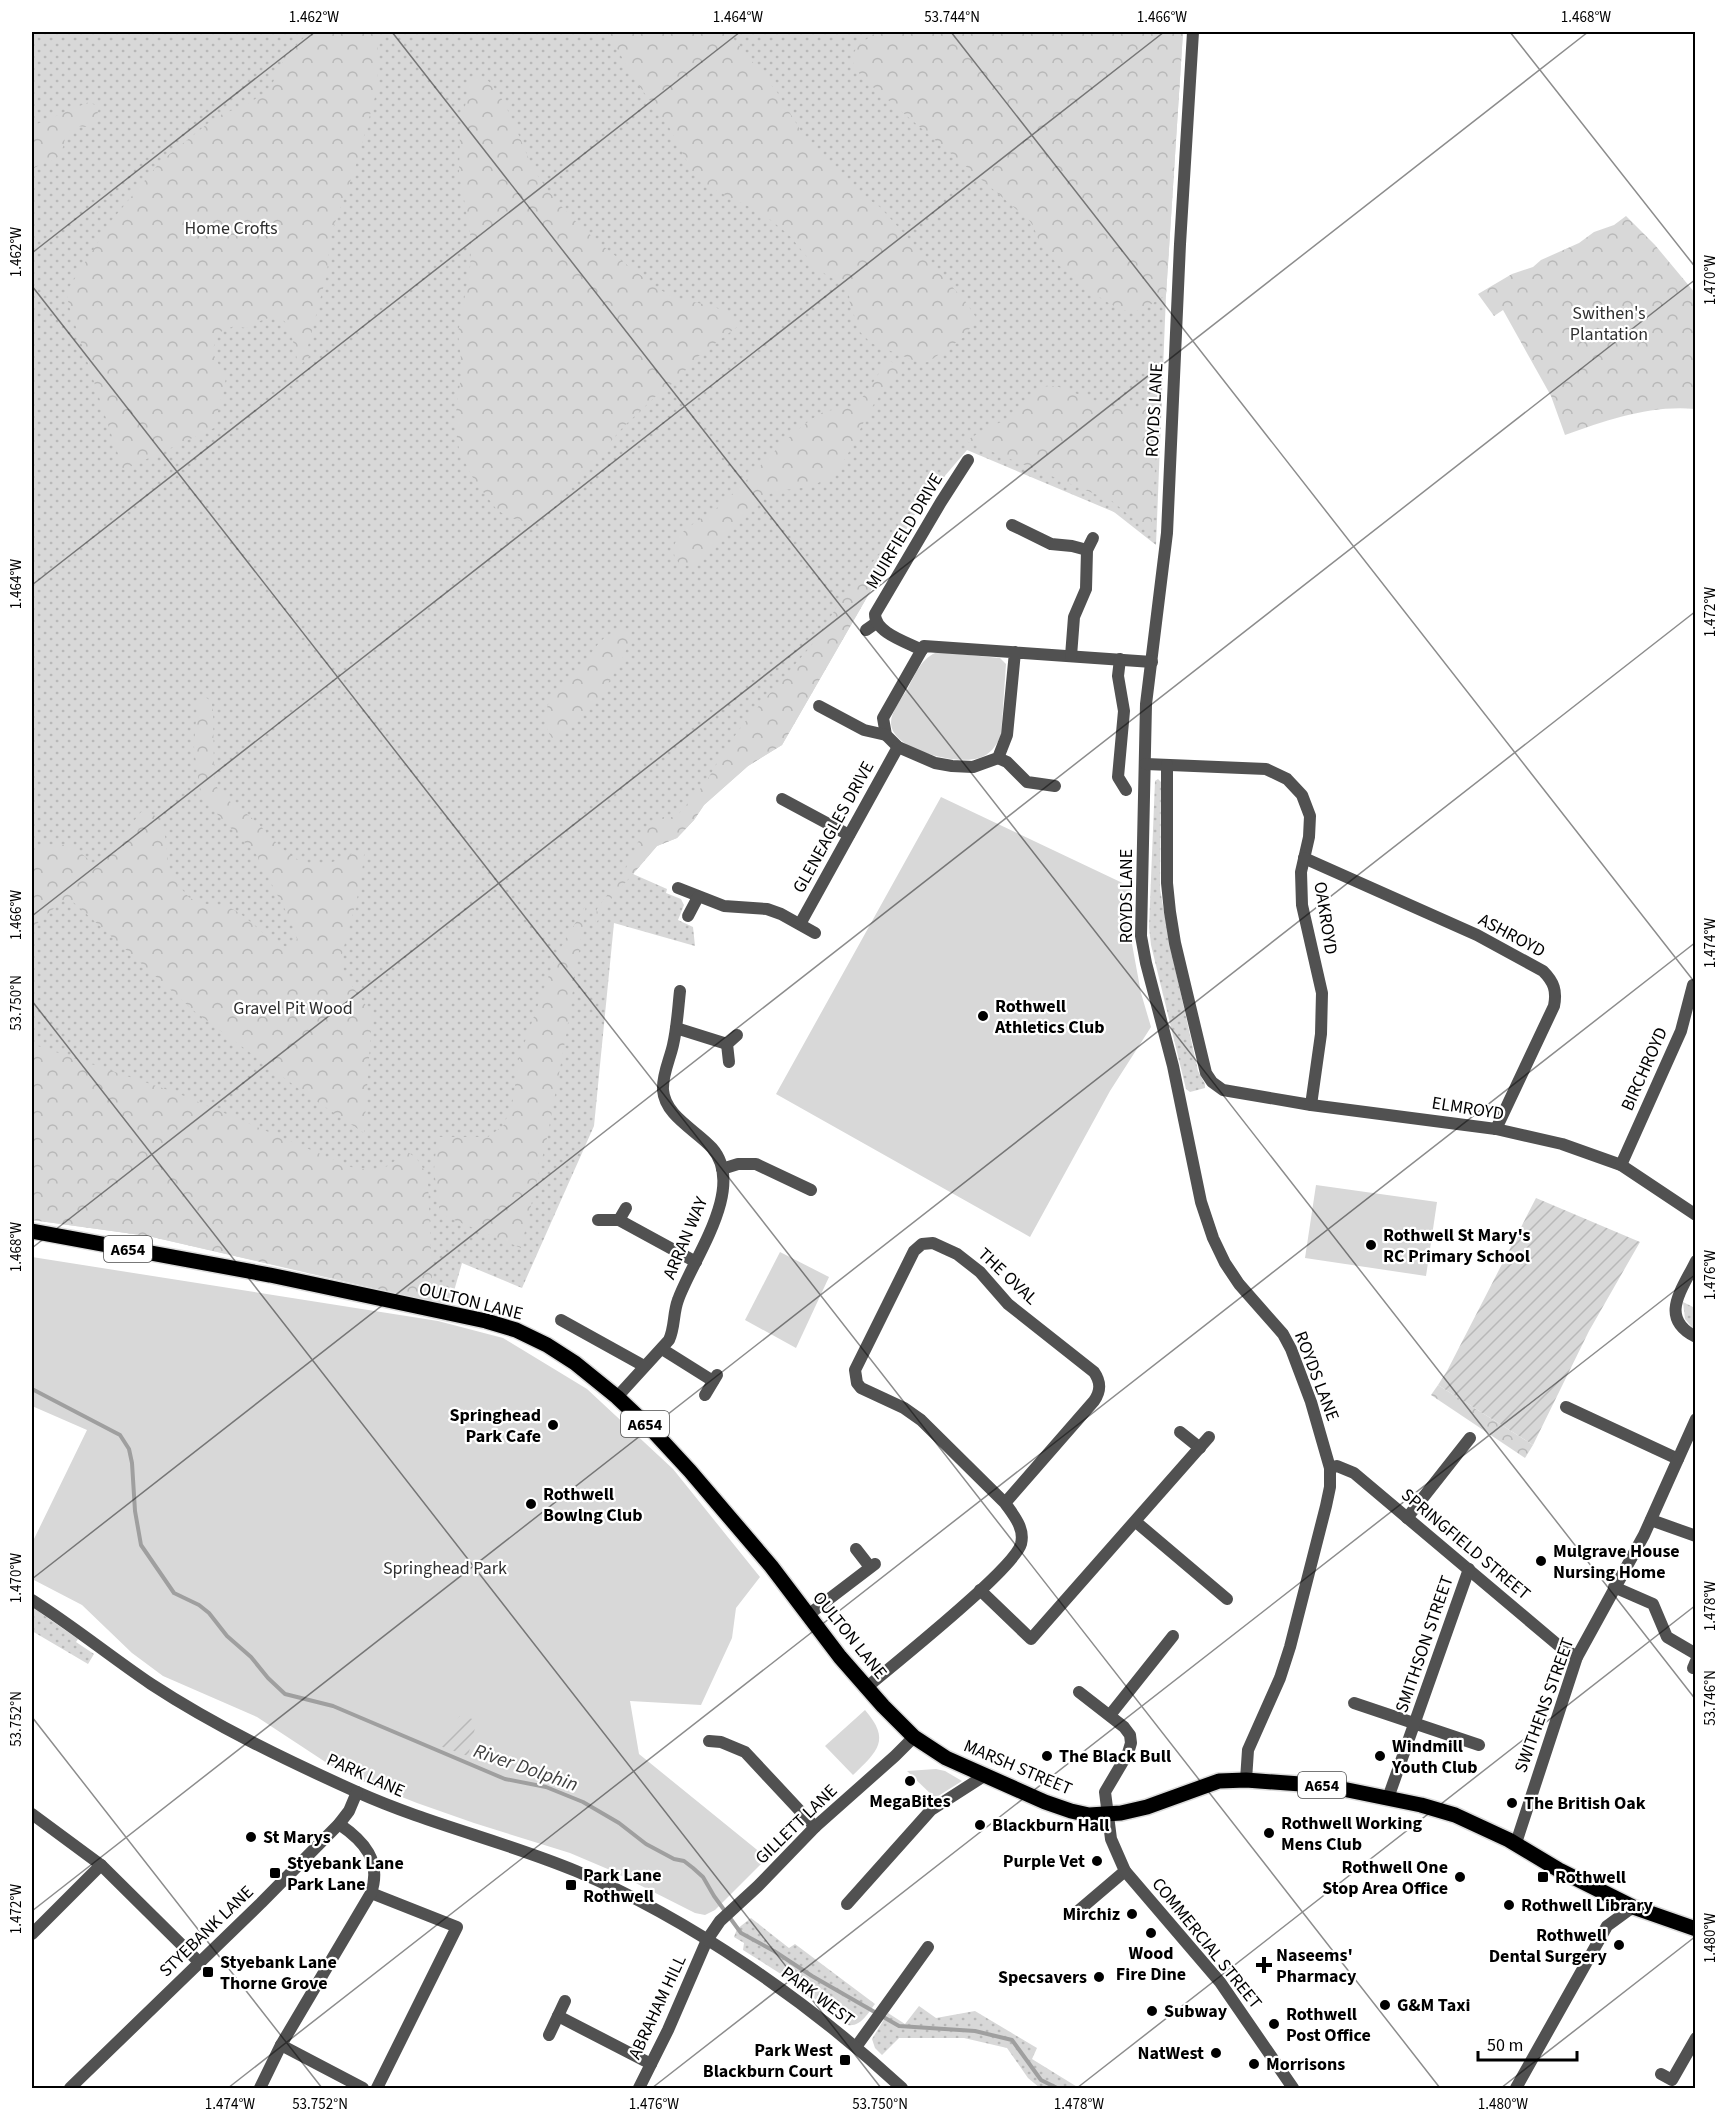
<svg xmlns="http://www.w3.org/2000/svg" width="1727" height="2120" font-family="'Source Sans 3',sans-serif">
<style>
.grass{fill:url(#grass-dots)}
.forest{fill:url(#forest-crowns)}
.park{fill:#d8d8d8}
.garden{fill:url(#garden-furrows)}
.lines{fill:none;stroke-linecap:round;stroke-linejoin:round}
.stream{stroke:#9f9f9f;stroke-width:4}
.primary-casing{stroke:#dbdbdb;stroke-width:18}
.minor{stroke:#515151;stroke-width:12}
.tertiary{stroke:#515151;stroke-width:12}
.primary{stroke:#000;stroke-width:15}
.ticks{fill:none;stroke:#000;stroke-width:1.5;stroke-opacity:0.45}
.poi-dot{fill:#000;stroke:#fff;stroke-width:2}
.labels{text-anchor:middle;stroke-width:4.5;stroke-linejoin:round;paint-order:stroke}
.shield{fill:#fff;stroke:#4c4c4c;stroke-width:1.5}
.shield-label{font-size:16px;font-weight:bold;fill:#000}
.park-label{font-size:18px;fill:#2f2f2f;stroke:#fff}
.street-label{font-size:18px;fill:#000;stroke:#fff}
.poi-label{font-size:18px;font-weight:bold;fill:#000;stroke:#fff;text-anchor:start}
.water-label{font-size:20px;font-style:italic;fill:#404040;stroke:#fff}
.neatline{fill:none;stroke:#000;stroke-width:2}
.ticks-label{font-size:15px;text-anchor:middle;fill:#000}
</style>
<defs>
<pattern id="grass-dots" width="8" height="8" patternUnits="userSpaceOnUse" patternTransform="scale(1.5)"><rect width="8" height="8" fill="#d8d8d8"/><path d="M2 2h.1M6 6h.1" fill="none" stroke="#b8b8b8" stroke-width="1.8" stroke-linecap="round"/></pattern>
<pattern id="forest-crowns" width="20" height="18" patternUnits="userSpaceOnUse" patternTransform="scale(1.5)"><rect width="20" height="18" fill="#d8d8d8"/><path d="M2 6a3 3 0 1 1 6 0M12 15a3 3 0 1 1 6 0" fill="none" stroke="#b8b8b8"/></pattern>
<pattern id="garden-furrows" width="10" height="10" patternUnits="userSpaceOnUse" patternTransform="scale(1.5)"><rect width="10" height="10" fill="#d8d8d8"/><path d="M-1 1l2-2M0 10L10 0M9 11l2-2" fill="none" stroke="#b8b8b8"/></pattern>
</defs>
<rect width="100%" height="100%" fill="#fff"/>
<g class="grass">
<path d="M32,32H1183L1166,295L1156,545L1114,512L967,450L920,505L782,745L748,766L704,805L694,820L677,838L657,846L633,874L667,889L666,893L681,899L684,905L678,920L693,927L695,946L614,923L594,1126L522,1288L462,1263L450,1305L148,1236L32,1220Z"/>
<path d="M1158,779L1161,782L1160,889L1170,945L1198,1071L1205,1084V1088L1190,1092L1186,1089L1151,945L1149,927L1155,781Z"/>
<path d="M1683,1302L1695,1308V1331L1685,1319Z"/>
<path d="M32,1607L78,1639L76,1642L94,1654L88,1664L32,1631Z"/>
<path d="M751,1918L789,1948L795,1944L875,2004C868,2013 861,2027 848,2025L795,1983L743,1950L744,1943L734,1937L737,1929Z"/>
<path d="M919,2006L936,2018L975,2011L1037,2048L1032,2059L1079,2088H1040L1028,2078L1007,2048L964,2038H899L882,2055L875,2048L872,2039L888,2013L905,2024Z"/>
</g>
<g class="forest">
<path d="M309,32H378L377,90L355,168L330,236L327,273L308,346L309,357L299,366C289,330 293,301 246,328L234,326L218,333L212,352L226,378L214,428L123,470L69,306L67,295L70,286L112,220L161,161L216,117L249,103L269,90L286,56Z"/>
<path d="M608,32H728L777,92L809,144L850,187L880,207L965,301L975,316L974,322L964,337L928,362L920,363L871,343L860,332L850,304L849,295L837,281L817,269L789,235L762,213L711,188L692,171L669,127L632,76Z"/>
<path d="M878,32H1183L1166,295C1155,301 1142,313 1129,311C1109,310 1051,262 1041,245C1036,236 1035,227 1029,220L874,88C846,64 844,51 878,32Z"/>
<path d="M480,75C506,88 521,148 536,173C566,221 615,256 659,289C665,292 670,296 676,298C692,303 739,307 737,327L696,358L677,380L656,396L623,427L564,497L544,517L535,520L523,521L510,518L497,510L474,480L460,452L457,441L456,413L462,368L458,333L470,268L471,249L470,231L459,173L460,133L469,85Z"/>
<path d="M89,102L99,107L96,120L86,127L77,126L66,133C60,170 53,154 32,170V126Z"/>
<path d="M1626,216L1655,245L1695,293V409C1650,405 1608,420 1565,435L1551,396L1503,310L1494,316L1478,294L1512,274L1533,267L1541,260L1579,243L1594,232L1614,225Z"/>
<path d="M890,361L898,365L901,369C898,379 891,384 885,390C864,412 858,441 841,465C836,472 828,478 820,482C803,492 781,486 764,497C742,511 728,535 709,552C704,556 697,563 691,565C676,569 670,552 676,541C682,528 706,517 718,507C753,478 779,440 818,415C830,407 845,412 856,403C871,392 875,373 890,361Z"/>
<path d="M1161,373L1151,534L1112,501L966,441L985,429L1008,419L1028,396L1038,388L1049,386L1059,387L1114,408L1128,409L1148,407L1156,381Z"/>
<path d="M918,505H920L782,745L748,766L704,805L694,820L677,838L657,846L611,899L595,925L597,909L624,872L644,830L656,819L662,817H676L706,782L726,748L744,723L811,646L849,589L897,534Z"/>
<path d="M622,628L628,630L631,636C626,662 579,734 552,738C538,718 549,695 565,680C570,676 575,673 580,668C591,656 596,642 610,634C615,631 616,629 622,628Z"/>
<path d="M205,697L211,701L213,710L214,775C215,782 216,787 220,792C230,804 245,811 256,822C274,838 287,861 314,864C332,866 349,855 365,847L360,887L341,958L345,976L372,1014L364,1133L307,1095L194,1011L72,901H63L40,920L32,931V857L46,845C69,841 82,852 97,868L141,812C174,812 162,857 173,876C177,882 184,893 190,898C203,907 219,903 230,908C252,918 264,940 287,947L294,944L297,939L291,921L268,877L259,865L258,856L218,815L204,798L199,785L194,747L197,706L200,698Z"/>
<path d="M586,905L566,1036L547,1138L521,1248L440,1214L434,1170L437,1137H488L504,1125L513,1100L519,1058L542,994L556,956Z"/>
<path d="M32,1044L177,1093L351,1167C378,1173 386,1171 405,1151C419,1157 424,1168 428,1182L433,1302L148,1236L32,1220Z"/>
<path d="M1438,1385L1533,1445L1525,1458L1431,1395Z"/>
</g>
<g class="park">
<path d="M938,652L1000,658L1006,664L1001,736C996,746 990,755 979,758C958,765 893,751 891,724C890,712 903,697 909,686C916,673 922,657 938,652Z"/>
<path d="M941,797L1131,887L1132,944L1141,993L1151,1027L1110,1091L1030,1237L776,1094Z"/>
<path d="M1316,1185L1437,1202L1426,1276L1305,1258Z"/>
<path d="M780,1252L829,1277L796,1348L745,1320Z"/>
<path d="M32,1257L438,1321L503,1338L587,1389L673,1469L760,1577L736,1608L732,1638L701,1705L630,1701L639,1754L767,1858L715,1910L705,1915L695,1913L610,1870L570,1853L474,1823L417,1803L371,1785L333,1767L257,1717L163,1676L132,1653L82,1605L32,1579V1548L34,1539L87,1430L32,1406Z"/>
<path d="M865,1710C891,1740 878,1751 853,1775L825,1746Z"/>
<path d="M936,1769L945,1771L962,1781L935,1798L907,1771Z"/>
</g>
<g class="garden">
<path d="M1536,1198L1640,1242L1589,1331L1533,1445L1438,1385L1447,1371Z"/>
<path d="M460,1716L477,1720L468,1756L440,1746L442,1739Z"/>
</g>
<g class="lines">
<path class="stream" d="M32,1389L120,1435L129,1449L132,1463L135,1511L141,1545L174,1593L199,1605L209,1613L227,1636L251,1657L268,1678L285,1694L333,1706L505,1779L546,1787L583,1802L619,1823L646,1844L674,1859L684,1861L693,1868L703,1877L714,1896L741,1933L774,1951L812,1976L899,2026L975,2031L1012,2040L1041,2080L1057,2088"/>
<defs>
<path id="primary" d="M32,1231L270,1275L486,1321L516,1330L547,1345L575,1363L617,1397L653,1431L690,1471L771,1566L840,1657L883,1706L914,1737L946,1758L1045,1802L1071,1811L1089,1815L1121,1813L1147,1807L1219,1781L1246,1780L1328,1786L1421,1805L1455,1815L1509,1840L1559,1870L1633,1907L1696,1929"/>
</defs>
<use href="#primary" class="primary-casing"/>
<g class="minor">
<path d="M1193,32L1180,244L1167,533L1146,704L1141,936L1146,963L1173,1066L1201,1202L1213,1238L1225,1263L1239,1284L1283,1334L1291,1349L1311,1402L1330,1468V1487L1326,1506L1290,1647L1280,1678L1248,1750L1246,1780"/>
<path d="M1012,525L1051,544L1072,546L1087,550"/>
<path d="M866,630L876,623"/>
<path d="M922,650C907,642 875,633 875,614L941,502L968,460"/>
<path d="M1015,652L1007,735L998,758L973,767L952,766L935,763L898,747L886,735L883,718L924,646L1152,662"/>
<path d="M1071,656L1074,617L1086,589L1087,550L1093,538"/>
<path d="M1120,659L1118,676L1124,711L1118,777L1126,790"/>
<path d="M819,706L864,730L886,735"/>
<path d="M998,758L1007,762L1027,782L1055,786"/>
<path d="M1146,764L1266,769L1287,779L1302,795L1310,816L1309,837L1301,872L1302,905L1322,993L1321,1034L1311,1105"/>
<path d="M1167,765V883L1170,912L1175,943L1206,1073L1212,1082L1223,1090L1311,1105L1496,1129L1562,1144L1621,1165L1696,1215"/>
<path d="M782,799L849,835"/>
<path d="M1304,858L1477,935L1543,971C1554,982 1557,991 1554,1006L1496,1129"/>
<path d="M678,888L724,906L767,909L781,914L815,933"/>
<path d="M688,916L698,897"/>
<path d="M800,924L898,747"/>
<path d="M676,1028L727,1044"/>
<path d="M729,1062L727,1044L737,1035"/>
<path d="M1621,1165L1681,1031L1693,985"/>
<path d="M722,1169L738,1164H756L811,1190"/>
<path d="M598,1220H619L696,1262"/>
<path d="M619,1220L626,1208"/>
<path d="M1696,1261C1682,1290 1658,1318 1696,1337"/>
<path d="M561,1320L644,1366"/>
<path d="M662,1349L713,1381"/>
<path d="M705,1395L717,1375"/>
<path d="M617,1397L669,1340C675,1327 673,1313 678,1300C692,1260 747,1188 712,1148C696,1130 665,1116 663,1090C662,1075 670,1059 673,1045C677,1028 678,1009 680,991"/>
<path d="M1566,1407L1678,1459"/>
<path d="M1180,1432L1200,1448"/>
<path d="M1330,1468L1337,1466L1354,1473L1558,1645L1577,1657"/>
<path d="M1407,1518L1470,1438"/>
<path d="M1651,1520L1696,1536"/>
<path d="M1136,1522L1227,1599"/>
<path d="M856,1549L870,1567"/>
<path d="M1614,1587L1653,1604L1667,1637L1696,1654"/>
<path d="M980,1590L1031,1639L1209,1437"/>
<path d="M808,1615L875,1564"/>
<path d="M1693,1668L1696,1661"/>
<path d="M866,1688C893,1665 1014,1569 1021,1544C1025,1528 1014,1516 1005,1503L921,1420L904,1408L861,1388L857,1383L855,1370L914,1251L922,1244L933,1243L957,1254L980,1272L1008,1304L1094,1372C1101,1382 1101,1391 1094,1401L1005,1503"/>
<path d="M1354,1703L1479,1745"/>
<path d="M1110,1715L1173,1636"/>
<path d="M709,1741L721,1742L745,1752L815,1827"/>
<path d="M1388,1798L1469,1569"/>
<path d="M32,1814L101,1865L199,1962"/>
<path d="M1516,1843L1577,1657L1644,1535L1696,1419"/>
<path d="M371,1893L457,1927L377,2088"/>
<path d="M847,1904L931,1810L984,1776"/>
<path d="M1078,1911L1125,1871L1111,1839L1105,1792L1128,1753L1131,1743L1130,1735L1124,1727L1079,1692"/>
<path d="M32,1934L101,1865"/>
<path d="M558,2016L651,2064"/>
<path d="M549,2035L565,2001"/>
<path d="M281,2045L363,2088"/>
<path d="M856,2047L928,1947"/>
<path d="M1661,2074L1672,2080L1696,2038"/>
<path d="M260,2088L281,2045L371,1893C382,1861 364,1841 339,1824"/>
<path d="M639,2088L668,2030L707,1940L720,1921L758,1886L815,1827L895,1756L914,1737"/>
</g>
<g class="tertiary">
<path d="M32,1600C73,1626 111,1657 151,1684C215,1726 288,1761 357,1792C428,1824 504,1841 576,1871C691,1919 811,2004 902,2088"/>
<path d="M1125,1871L1220,1982L1293,2088"/>
<path d="M70,2088L261,1903L339,1824L349,1811L357,1792"/>
<path d="M1516,2088L1607,1926L1633,1907"/>
</g>
<use href="#primary" class="primary"/>
</g>
<path class="ticks" d="M392,32L1696,1700M951,32L1696,984M1510,32L1696,268M32,253L315,32M32,286L1440,2088M32,585L740,32M32,916L1164,32M32,1001L881,2088M32,1248L1588,32M32,1579L1696,279M32,1717L322,2088M32,1911L1696,611M228,2088L1696,942M652,2088L1696,1274M1077,2088L1696,1605M1501,2088L1696,1936"/>
<g class="poi-dot">
<circle cx="983" cy="1016" r="6"/>
<circle cx="1371" cy="1245" r="6"/>
<circle cx="553" cy="1425" r="6"/>
<circle cx="531" cy="1504" r="6"/>
<circle cx="1541" cy="1561" r="6"/>
<circle cx="1047" cy="1756" r="6"/>
<circle cx="1380" cy="1756" r="6"/>
<circle cx="910" cy="1781" r="6"/>
<circle cx="1512" cy="1803" r="6"/>
<circle cx="980" cy="1825" r="6"/>
<circle cx="1269" cy="1833" r="6"/>
<circle cx="251" cy="1837" r="6"/>
<circle cx="1097" cy="1861" r="6"/>
<rect x="269" y="1867" width="12" height="12" rx="3"/>
<circle cx="1460" cy="1877" r="6"/>
<rect x="1537" y="1871" width="12" height="12" rx="3"/>
<rect x="565" y="1879" width="12" height="12" rx="3"/>
<circle cx="1509" cy="1905" r="6"/>
<circle cx="1132" cy="1914" r="6"/>
<circle cx="1151" cy="1933" r="6"/>
<circle cx="1619" cy="1945" r="6"/>
<path d="M1261 1956h6v6h6v6h-6v6h-6v-6h-6v-6h6z"/>
<rect x="202" y="1966" width="12" height="12" rx="3"/>
<circle cx="1099" cy="1977" r="6"/>
<circle cx="1385" cy="2005" r="6"/>
<circle cx="1152" cy="2011" r="6"/>
<circle cx="1274" cy="2024" r="6"/>
<circle cx="1216" cy="2053" r="6"/>
<rect x="839" y="2054" width="12" height="12" rx="3"/>
<circle cx="1254" cy="2064" r="6"/>
</g>
<g class="labels">
<g class="shield">
<rect x="104" y="1236" width="48" height="26" rx="4.5"/>
<rect x="621" y="1411" width="48" height="26" rx="4.5"/>
<rect x="1298" y="1772" width="48" height="26" rx="4.5"/>
</g>
<g class="shield-label">
<text x="128" y="1255">A654</text>
<text x="645" y="1430">A654</text>
<text x="1322" y="1791">A654</text>
</g>
<g class="park-label">
<text x="231" y="234">Home Crofts</text>
<text x="1609" y="319">Swithen's<tspan x="1609" dy="21">Plantation</tspan></text>
<text x="293" y="1014">Gravel Pit Wood</text>
<text x="445" y="1574">Springhead Park</text>
</g>
<g class="street-label">
<text transform="translate(1154 410) rotate(-87)" y="6">ROYDS LANE</text>
<text transform="translate(904 531) rotate(-59)" y="6">MUIRFIELD DRIVE</text>
<text transform="translate(833 827) rotate(-61)" y="6">GLENEAGLES DRIVE</text>
<text transform="translate(1126 896) rotate(-90)" y="6">ROYDS LANE</text>
<text transform="translate(1326 918) rotate(81)" y="6">OAKROYD</text>
<text transform="translate(1512 935) rotate(28)" y="6">ASHROYD</text>
<text transform="translate(1644 1069) rotate(-66)" y="6">BIRCHROYD</text>
<text transform="translate(1468 1108) rotate(9)" y="6">ELMROYD</text>
<text transform="translate(685 1238) rotate(-67)" y="6">ARRAN WAY</text>
<text transform="translate(1008 1276) rotate(43)" y="6">THE OVAL</text>
<text transform="translate(471 1301) rotate(14)" y="6">OULTON LANE</text>
<text transform="translate(1317 1376) rotate(69)" y="6">ROYDS LANE</text>
<text transform="translate(1466 1544) rotate(40)" y="6">SPRINGFIELD STREET</text>
<text transform="translate(850 1635) rotate(51)" y="6">OULTON LANE</text>
<text transform="translate(1424 1644) rotate(-71)" y="6">SMITHSON STREET</text>
<text transform="translate(1544 1705) rotate(-70)" y="6">SWITHENS STREET</text>
<text transform="translate(1018 1767) rotate(23)" y="6">MARSH STREET</text>
<text transform="translate(366 1775) rotate(24)" y="6">PARK LANE</text>
<text transform="translate(796 1824) rotate(-44)" y="6">GILLETT LANE</text>
<text transform="translate(206 1931) rotate(-44)" y="6">STYEBANK LANE</text>
<text transform="translate(1207 1943) rotate(51)" y="6">COMMERCIAL STREET</text>
<text transform="translate(818 1996) rotate(37)" y="6">PARK WEST</text>
<text transform="translate(657 2007) rotate(-65)" y="6">ABRAHAM HILL</text>
</g>
<g class="poi-label">
<text x="995" y="1012">Rothwell<tspan x="995" dy="21">Athletics Club</tspan></text>
<text x="1383" y="1241">Rothwell St Mary's<tspan x="1383" dy="21">RC Primary School</tspan></text>
<text x="541" y="1421" text-anchor="end">Springhead<tspan x="541" dy="21">Park Cafe</tspan></text>
<text x="543" y="1500">Rothwell<tspan x="543" dy="21">Bowlng Club</tspan></text>
<text x="1553" y="1557">Mulgrave House<tspan x="1553" dy="21">Nursing Home</tspan></text>
<text x="1392" y="1752">Windmill<tspan x="1392" dy="21">Youth Club</tspan></text>
<text x="1059" y="1762">The Black Bull</text>
<text x="910" y="1807" text-anchor="middle">MegaBites</text>
<text x="1524" y="1809">The British Oak</text>
<text x="1281" y="1829">Rothwell Working<tspan x="1281" dy="21">Mens Club</tspan></text>
<text x="992" y="1831">Blackburn Hall</text>
<text x="263" y="1843">St Marys</text>
<text x="1085" y="1867" text-anchor="end">Purple Vet</text>
<text x="287" y="1869">Styebank Lane<tspan x="287" dy="21">Park Lane</tspan></text>
<text x="1448" y="1873" text-anchor="end">Rothwell One<tspan x="1448" dy="21">Stop Area Office</tspan></text>
<text x="583" y="1881">Park Lane<tspan x="583" dy="21">Rothwell</tspan></text>
<text x="1555" y="1883">Rothwell</text>
<text x="1521" y="1911">Rothwell Library</text>
<text x="1120" y="1920" text-anchor="end">Mirchiz</text>
<text x="1607" y="1941" text-anchor="end">Rothwell<tspan x="1607" dy="21">Dental Surgery</tspan></text>
<text x="1151" y="1959" text-anchor="middle">Wood<tspan x="1151" dy="21">Fire Dine</tspan></text>
<text x="1276" y="1961">Naseems'<tspan x="1276" dy="21">Pharmacy</tspan></text>
<text x="220" y="1968">Styebank Lane<tspan x="220" dy="21">Thorne Grove</tspan></text>
<text x="1087" y="1983" text-anchor="end">Specsavers</text>
<text x="1397" y="2011">G&amp;M Taxi</text>
<text x="1164" y="2017">Subway</text>
<text x="1286" y="2020">Rothwell<tspan x="1286" dy="21">Post Office</tspan></text>
<text x="833" y="2056" text-anchor="end">Park West<tspan x="833" dy="21">Blackburn Court</tspan></text>
<text x="1204" y="2059" text-anchor="end">NatWest</text>
<text x="1266" y="2070">Morrisons</text>
</g>
<g class="water-label">
<text transform="translate(526 1767) rotate(19)" y="7">River Dolphin</text>
</g>
</g>
<rect width="1727" height="2120" fill="none" stroke="#ffffff" stroke-width="66"/>
<path d="M1478 2051v9h99v-9" fill="none" stroke="#000000" stroke-width="3"/>
<text x="1487" y="2051" font-size="18" fill="#000000" stroke="#ffffff" stroke-width="4.5" paint-order="stroke">50 m</text>
<rect x="33" y="33" width="1661" height="2054" class="neatline"/>
<g class="ticks-label">
<text x="314" y="22">1.462°W</text>
<text x="738" y="22">1.464°W</text>
<text x="952" y="22">53.744°N</text>
<text x="1162" y="22">1.466°W</text>
<text x="1586" y="22">1.468°W</text>
<text transform="translate(16 252) rotate(-90)" y="5">1.462°W</text>
<text transform="translate(1710 280) rotate(-90)" y="5">1.470°W</text>
<text transform="translate(16 584) rotate(-90)" y="5">1.464°W</text>
<text transform="translate(1710 612) rotate(-90)" y="5">1.472°W</text>
<text transform="translate(16 915) rotate(-90)" y="5">1.466°W</text>
<text transform="translate(1710 943) rotate(-90)" y="5">1.474°W</text>
<text transform="translate(16 1003) rotate(-90)" y="5">53.750°N</text>
<text transform="translate(16 1247) rotate(-90)" y="5">1.468°W</text>
<text transform="translate(1710 1275) rotate(-90)" y="5">1.476°W</text>
<text transform="translate(16 1578) rotate(-90)" y="5">1.470°W</text>
<text transform="translate(1710 1606) rotate(-90)" y="5">1.478°W</text>
<text transform="translate(1710 1698) rotate(-90)" y="5">53.746°N</text>
<text transform="translate(16 1719) rotate(-90)" y="5">53.752°N</text>
<text transform="translate(16 1909) rotate(-90)" y="5">1.472°W</text>
<text transform="translate(1710 1938) rotate(-90)" y="5">1.480°W</text>
<text x="230" y="2109">1.474°W</text>
<text x="320" y="2109">53.752°N</text>
<text x="654" y="2109">1.476°W</text>
<text x="880" y="2109">53.750°N</text>
<text x="1079" y="2109">1.478°W</text>
<text x="1503" y="2109">1.480°W</text>
</g>
</svg>
